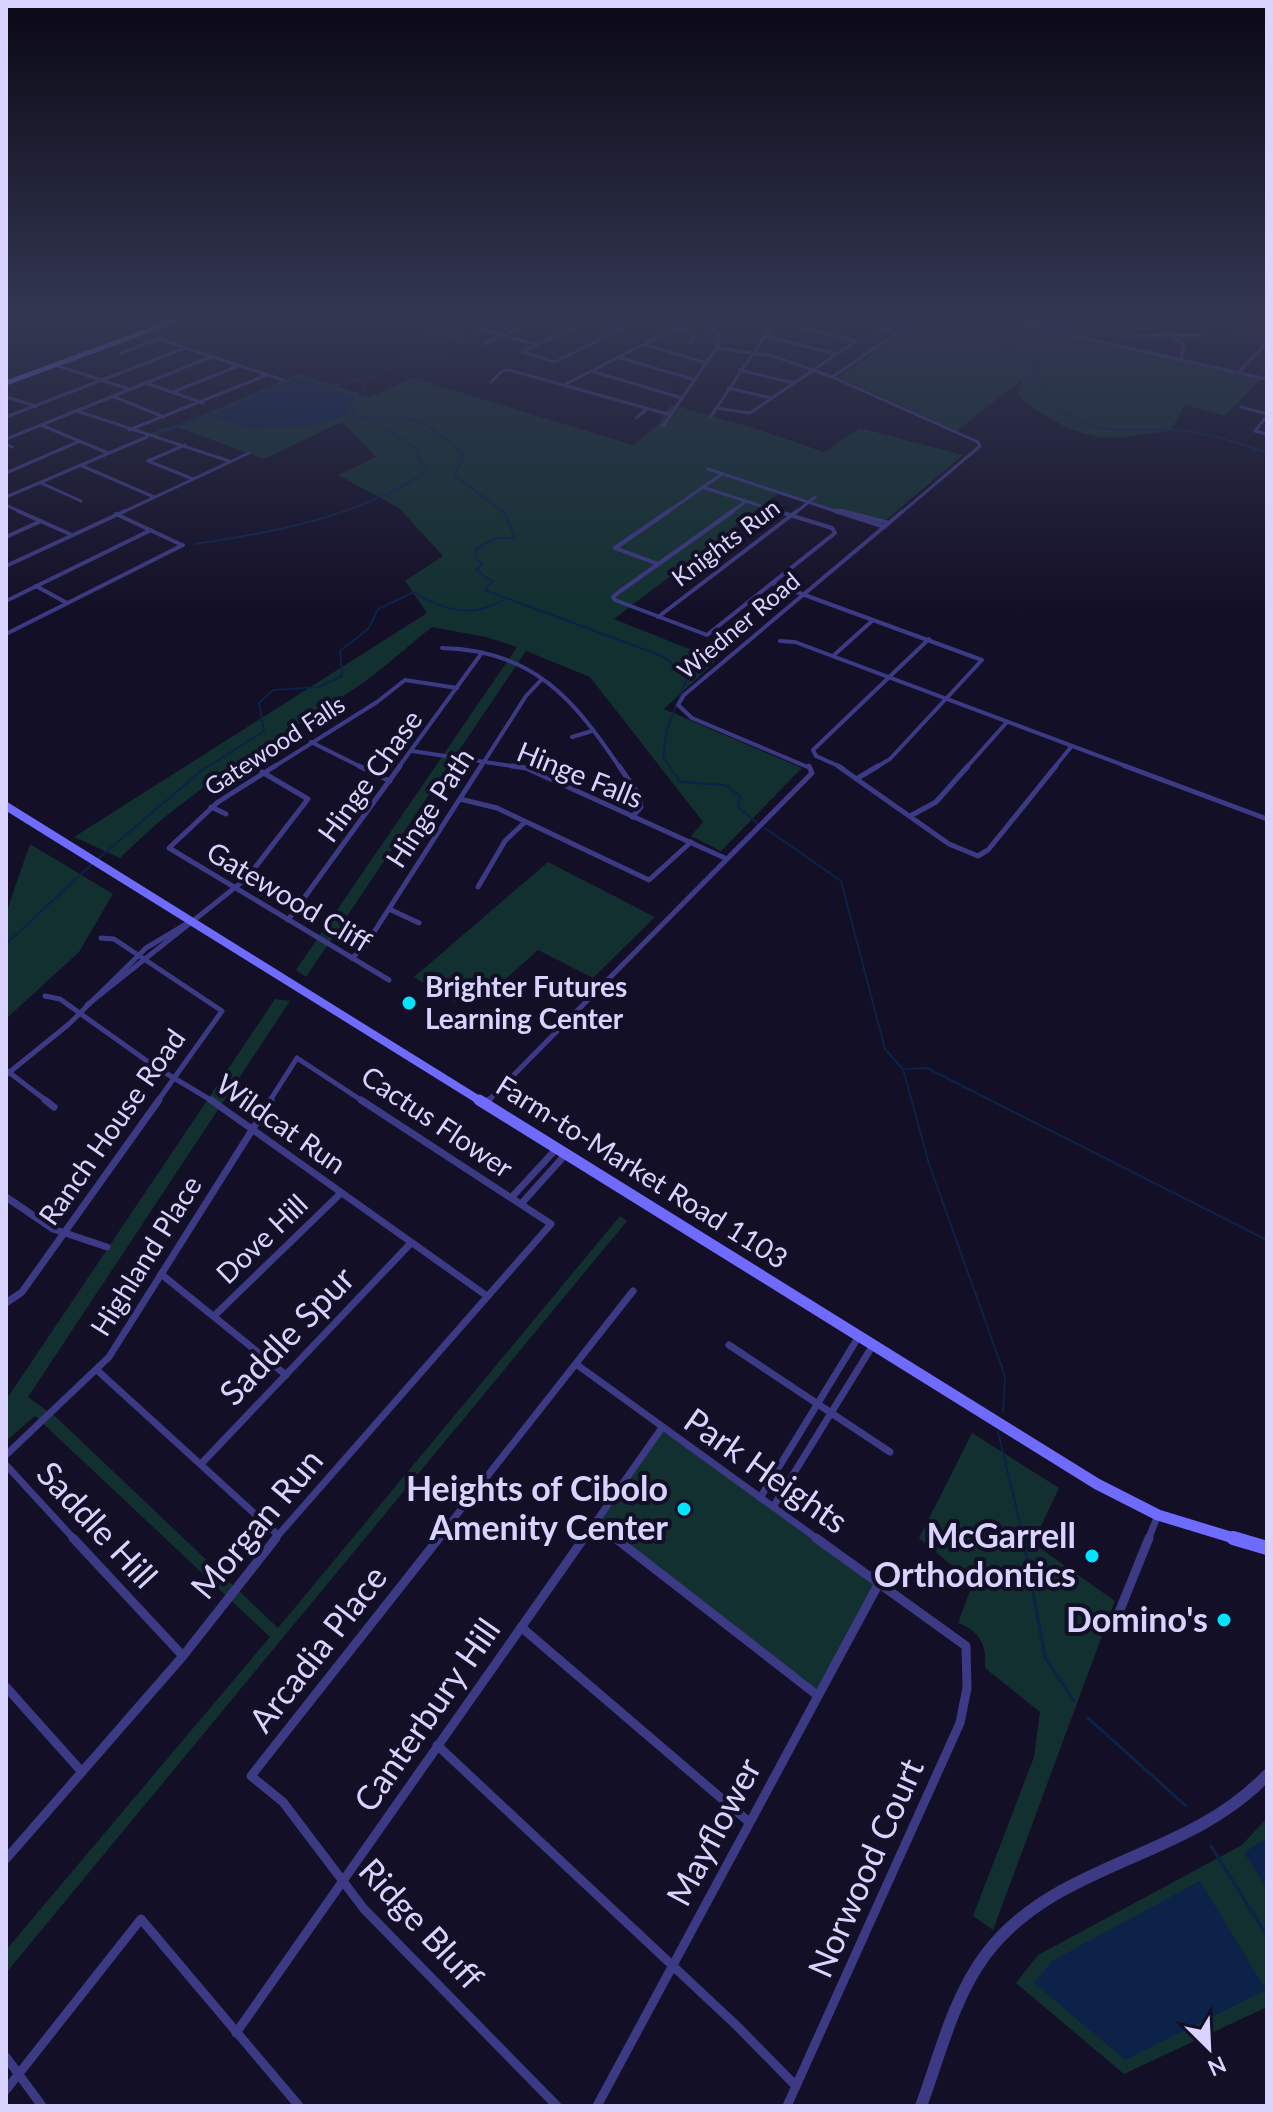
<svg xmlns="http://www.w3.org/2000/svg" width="1273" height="2112" font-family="Lato,sans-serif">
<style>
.green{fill:#12302f}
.water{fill:#0c2248}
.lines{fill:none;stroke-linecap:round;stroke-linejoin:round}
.stream-far1{stroke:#0c2248;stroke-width:2}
.stream{stroke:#0c2248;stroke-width:3}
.minor-far4{stroke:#3d3a85;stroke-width:3}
.minor-far3{stroke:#3d3a85;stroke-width:4}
.minor-far2{stroke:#3d3a85;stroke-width:5}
.minor-far1{stroke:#3d3a85;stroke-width:7}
.minor{stroke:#3d3a85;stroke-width:9}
.tertiary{stroke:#3d3a85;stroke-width:12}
.secondary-far3{stroke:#6f6bff;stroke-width:5}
.secondary-far2{stroke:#6f6bff;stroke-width:8}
.secondary-far1{stroke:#6f6bff;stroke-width:11}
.secondary{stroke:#6f6bff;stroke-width:14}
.poi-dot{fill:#00e5ff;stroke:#130f26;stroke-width:3}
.labels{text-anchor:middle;stroke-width:8;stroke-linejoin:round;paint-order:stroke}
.far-street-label{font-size:24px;fill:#d9d4ff;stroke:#130f26}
.street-label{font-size:28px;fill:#d9d4ff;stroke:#130f26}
.poi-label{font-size:28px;font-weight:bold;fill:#d9d4ff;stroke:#130f26;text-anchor:start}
.near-street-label{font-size:34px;fill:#d9d4ff;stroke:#130f26}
.near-poi-label{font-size:34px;font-weight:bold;fill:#d9d4ff;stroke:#130f26;text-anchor:end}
</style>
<rect width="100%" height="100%" fill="#130f26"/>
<g class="green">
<path d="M451,317L464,333L466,345L436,335L405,318Z"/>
<path d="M926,317H987L1053,332L1023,322L1031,317H1080L1124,326L1159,322L1239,326L1234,317H1237L1247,327L1267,324V336L1197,326H1105L1100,331L1119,335L1098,331L1089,339L1262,378L1225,416L1185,405L1170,431C1148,433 1123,439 1101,437C1072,434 1038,414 1018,395L1022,379L957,431L838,377Z"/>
<path d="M299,374L370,397L413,378L633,445L657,426L671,405L751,427L824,452L860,428L963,455L878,527L779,493L614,619L717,660L664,709L802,768L721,851L691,836L703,822L590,677L526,651L306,977L296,970L517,647L486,637L432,627C408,646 385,667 360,685C277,740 190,787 120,858L74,837L427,613L405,581L443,556L399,508L338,475L376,457L342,422L264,459L177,427L157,436L148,434L194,419Z"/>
<path d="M30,844L113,894L79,952L6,1019V913Z"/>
<path d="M548,862L655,917L593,978L538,950L497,987L481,979L455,1002L414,977Z"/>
<path d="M275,999L290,1001L28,1397L57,1418L278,1628L620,1216L627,1221L6,1973V1950L270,1637L35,1416L6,1441V1400Z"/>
<path d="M661,1429L879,1583L817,1695L595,1522Z"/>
<path d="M972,1433L1059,1488L1033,1543L1115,1601L993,1930L973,1916L1034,1757L1040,1712L985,1668C987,1645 980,1631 958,1623L973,1583L919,1538Z"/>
<path d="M1267,1818V2007L1124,2074L1016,1983L1038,1955L1242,1845Z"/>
</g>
<g class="water">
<path d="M1039,317H1076L1100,322L1086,334L1038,323L1034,321Z"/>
<path d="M298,377L355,397L345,417L308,426L246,428L210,415Z"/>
<path d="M1267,1838V1888L1244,1853Z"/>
<path d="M1200,1881L1266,1990L1125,2060L1034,1983L1052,1961Z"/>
</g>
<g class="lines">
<g class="stream-far1">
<path d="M425,317L445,346L443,357L401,359L398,366L369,378L352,415C375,421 393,415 411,419C431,424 449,443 465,456L454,475L505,513L515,538H497L477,548L475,559L483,564L476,570L492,581L485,590L662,656L688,676L679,700"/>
<path d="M956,317L1038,364C1038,382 1044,395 1058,408C1094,439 1133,427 1176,430C1207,432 1238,443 1267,453"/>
<path d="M1236,320L1243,328"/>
<path d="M1097,323L1267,327"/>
<path d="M1097,331L1118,335"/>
<path d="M324,387L369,378"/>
<path d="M158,433L214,415"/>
<path d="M195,544C275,532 359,517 427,471L414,447L374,422"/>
<path d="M676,706L667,729L663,757L680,782L725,785L740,796L738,807L757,823"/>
<path d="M765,828L841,881L885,1049L903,1069L929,1164L1005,1376L1003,1411"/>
<path d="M99,858L201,771L264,731L259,703L273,690L319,687L342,676L340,651L369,628L378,609L414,592C444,611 472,618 504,600"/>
<path d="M6,944L91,865"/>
<path d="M905,1069L927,1068L1267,1240"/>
<path d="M998,1432L1024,1540"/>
</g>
<g class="stream">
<path d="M1023,1538L1045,1657L1074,1701"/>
<path d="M1088,1718L1186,1806"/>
<path d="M1211,1846L1267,1936"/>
</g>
<g class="minor-far4">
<path d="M761,317L856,341"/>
<path d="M834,317L899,332"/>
<path d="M990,317L1267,379"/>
<path d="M1202,317L1205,323"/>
<path d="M1212,317H1253"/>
<path d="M679,324L694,339L689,342"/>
<path d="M475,327L537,345"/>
<path d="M475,327L497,317"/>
<path d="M1168,333L1184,345L1181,360"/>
<path d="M765,336L835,354"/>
<path d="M1126,336L1203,335"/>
<path d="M482,345L544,317"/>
<path d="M646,345L707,363"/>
<path d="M717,348L773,356L832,377"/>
<path d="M522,352L555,362L644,317"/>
<path d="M522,352L594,317"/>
<path d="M121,353L159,339L283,380"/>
<path d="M618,357L695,380"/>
<path d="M55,365L129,389"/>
<path d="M739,370L794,383"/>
<path d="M591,371L682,398"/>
<path d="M1238,373L1267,342"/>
<path d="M491,382L502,371L509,370L671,415"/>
<path d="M146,383L203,403"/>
<path d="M564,385L696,318"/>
<path d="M728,388L772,398"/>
<path d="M173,392L238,366"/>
<path d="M112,396L164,417"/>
<path d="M6,397L36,406"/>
<path d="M1241,407L1267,414"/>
<path d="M716,408L750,413L856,341"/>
<path d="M77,411L229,461"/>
<path d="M711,416L775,321"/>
<path d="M1267,416L1255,431L1267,434"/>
<path d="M6,417L185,348"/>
<path d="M636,418L646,410"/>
<path d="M41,425L108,453"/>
<path d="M663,426L719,344L717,332L693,317"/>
<path d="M129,430L267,375"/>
<path d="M6,439L211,357"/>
<path d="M6,444L12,447"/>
<path d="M148,461L193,479"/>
<path d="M148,461L185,445"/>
<path d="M80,465L154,497"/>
<path d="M708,469L841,513"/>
<path d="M6,473L80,441"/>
<path d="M41,483L81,501"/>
<path d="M702,487L783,513"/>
<path d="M6,497L147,437"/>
<path d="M6,505L23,513"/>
<path d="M839,510L849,513"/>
<path d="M121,513L249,453"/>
<path d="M666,513L722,474"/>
<path d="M730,513L746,501"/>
<path d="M795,513L815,497"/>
<path d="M901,513L980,446L978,442L832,377L921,317"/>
</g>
<g class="minor-far3">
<path d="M18,511L72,535"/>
<path d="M733,511L619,592L613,597L615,600L707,635L835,533L832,528L777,511"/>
<path d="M835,511L885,527"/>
<path d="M842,511L889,523"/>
<path d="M116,514L182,545"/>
<path d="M6,537L41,521"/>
<path d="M658,564L615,548L669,511"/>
<path d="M6,566L125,511"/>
<path d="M772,583L982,660L890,759L875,768"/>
<path d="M36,586L67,603"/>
<path d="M6,601L151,530"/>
<path d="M658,617L797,511"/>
<path d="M6,634L183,545"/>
<path d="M780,641L795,642L1131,768"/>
<path d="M442,648C533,650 574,699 620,768"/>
<path d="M833,656L873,620"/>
<path d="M572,737L592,731"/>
<path d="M311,742L363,768"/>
<path d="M412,751L525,768"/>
<path d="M272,768L377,702L405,680L457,688"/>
<path d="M398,768L481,654"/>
<path d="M480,768L526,696L542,679"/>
<path d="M810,768L692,718L678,705L684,695L903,511"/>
<path d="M843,768L816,756L813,750L929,639"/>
<path d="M966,768L1007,722"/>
<path d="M1054,768L1071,747"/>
</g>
<g class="minor-far2">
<path d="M275,766L218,802L169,848L389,980"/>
<path d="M359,766L390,781"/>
<path d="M512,766L526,768L727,859"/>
<path d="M619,766L639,795L641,807L632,817"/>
<path d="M838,766L949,844L978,856L988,850L1056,766"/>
<path d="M1125,766L1267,819"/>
<path d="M858,778L878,766"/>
<path d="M460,799L497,808L649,880L691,842"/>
<path d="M211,807L226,814"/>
<path d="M910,816L936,802L968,766"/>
<path d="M478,887L505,841L525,822"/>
<path d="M389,909L419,923"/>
<path d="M288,920L400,766"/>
<path d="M101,938L114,939L222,1011L157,1102"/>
<path d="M352,958L365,946L481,766"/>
<path d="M45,996L60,999L154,1066L214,1102"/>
<path d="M87,1005L247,878L308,799L262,772"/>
<path d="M6,1070L48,1102"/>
<path d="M6,1075L69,1024L146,948L188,923"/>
<path d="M269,1102L297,1058L364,1102"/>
<path d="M487,1102L812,773L809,766"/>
</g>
<g class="minor-far1">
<path d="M45,1100L54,1107"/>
<path d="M211,1100L487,1296"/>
<path d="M486,1103L489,1100"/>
<path d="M6,1197L53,1229L107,1247"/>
<path d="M511,1198L557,1148"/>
<path d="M521,1204L566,1154"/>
<path d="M161,1274L286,1375"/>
<path d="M6,1303L22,1292L159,1100"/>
<path d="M214,1316L341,1193"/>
<path d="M729,1345L890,1452"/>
<path d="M576,1364L819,1540"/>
<path d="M98,1371L278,1535"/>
<path d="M6,1455L109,1357L271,1100"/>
<path d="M201,1464L411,1243"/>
<path d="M6,1465L75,1540"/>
<path d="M760,1498L859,1336"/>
<path d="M773,1507L873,1345"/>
<path d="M595,1522L618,1540"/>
<path d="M274,1540L551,1224L361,1100"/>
<path d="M437,1540L633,1291"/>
<path d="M583,1540L661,1429"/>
<path d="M1148,1540L1158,1515"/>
</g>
<g class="minor">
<path d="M73,1538L183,1656"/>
<path d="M439,1538L251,1776L283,1802L364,1909L557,2106"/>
<path d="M615,1538L817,1695"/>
<path d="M521,1627L749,1822"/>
<path d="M1113,1627L1149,1538"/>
<path d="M6,1687L82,1772"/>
<path d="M437,1745L736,2025L796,2086"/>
<path d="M6,1859L183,1656L276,1538"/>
<path d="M236,2033L584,1538"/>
<path d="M6,2057L42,2106"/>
<path d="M6,2090L141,1919L299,2106"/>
<path d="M597,2106L879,1583"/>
<path d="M787,2106L960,1723L967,1688L966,1646L816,1538"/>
</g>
<path class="tertiary" d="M921,2106C940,2055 953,1998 986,1954C1056,1861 1187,1860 1267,1775"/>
<path class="secondary-far3" d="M6,383L185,317"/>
<path class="secondary-far2" d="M6,806L482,1102"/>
<path class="secondary-far1" d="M479,1100L1097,1484L1158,1515L1240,1540"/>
<path class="secondary" d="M1233,1538L1267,1548"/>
</g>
<linearGradient id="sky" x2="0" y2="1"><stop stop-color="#0a0815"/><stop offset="0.52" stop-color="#333752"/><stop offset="1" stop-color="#333752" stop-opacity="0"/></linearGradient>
<rect width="1273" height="612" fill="url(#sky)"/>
<g class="poi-dot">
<circle cx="409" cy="1003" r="8"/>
<circle cx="684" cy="1509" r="8"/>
<circle cx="1092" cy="1556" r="8"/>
<circle cx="1224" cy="1620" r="8"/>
</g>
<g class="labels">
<g class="far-street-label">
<text transform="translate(726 543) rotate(-37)" y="8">Knights Run</text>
<text transform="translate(739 626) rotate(-40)" y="8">Wiedner Road</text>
<text transform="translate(275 746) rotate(-33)" y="8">Gatewood Falls</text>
</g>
<g class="street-label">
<text transform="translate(580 775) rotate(22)" y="10">Hinge Falls</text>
<text transform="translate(370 776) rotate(-54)" y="10">Hinge Chase</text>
<text transform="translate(430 808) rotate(-57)" y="10">Hinge Path</text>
<text transform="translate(289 897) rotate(31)" y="10">Gatewood Cliff</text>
<text transform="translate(437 1122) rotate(34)" y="10">Cactus Flower</text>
<text transform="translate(281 1124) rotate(35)" y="10">Wildcat Run</text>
<text transform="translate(112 1127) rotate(-55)" y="10">Ranch House Road</text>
<text transform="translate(642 1172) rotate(32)" y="10">Farm-to-Market Road 1103</text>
<text transform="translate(262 1239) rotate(-44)" y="10">Dove Hill</text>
<text transform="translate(146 1256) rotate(-58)" y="10">Highland Place</text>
</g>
<g class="poi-label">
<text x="425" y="997">Brighter Futures<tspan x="425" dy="32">Learning Center</tspan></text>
</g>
<g class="near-street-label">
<text transform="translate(287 1336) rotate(-46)" y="12">Saddle Spur</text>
<text transform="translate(766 1471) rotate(35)" y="12">Park Heights</text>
<text transform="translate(257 1524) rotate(-50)" y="12">Morgan Run</text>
<text transform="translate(97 1525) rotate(47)" y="12">Saddle Hill</text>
<text transform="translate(318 1649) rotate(-52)" y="12">Arcadia Place</text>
<text transform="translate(427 1715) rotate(-55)" y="12">Canterbury Hill</text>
<text transform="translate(714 1832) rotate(-62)" y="12">Mayflower</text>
<text transform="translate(866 1868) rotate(-66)" y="12">Norwood Court</text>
<text transform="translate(421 1924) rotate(47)" y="12">Ridge Bluff</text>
</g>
<g class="near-poi-label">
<text x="668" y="1501">Heights of Cibolo<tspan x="668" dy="39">Amenity Center</tspan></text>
<text x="1076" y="1548">McGarrell<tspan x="1076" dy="39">Orthodontics</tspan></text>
<text x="1208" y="1632">Domino's</text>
</g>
</g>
<rect width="1273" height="2112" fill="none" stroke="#d9d4ff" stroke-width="16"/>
<g transform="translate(1209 2048) rotate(156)" stroke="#130f26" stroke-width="6" paint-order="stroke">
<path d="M0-6L14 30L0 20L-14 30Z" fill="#d9d4ff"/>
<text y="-12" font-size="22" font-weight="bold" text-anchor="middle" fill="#d9d4ff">N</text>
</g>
</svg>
